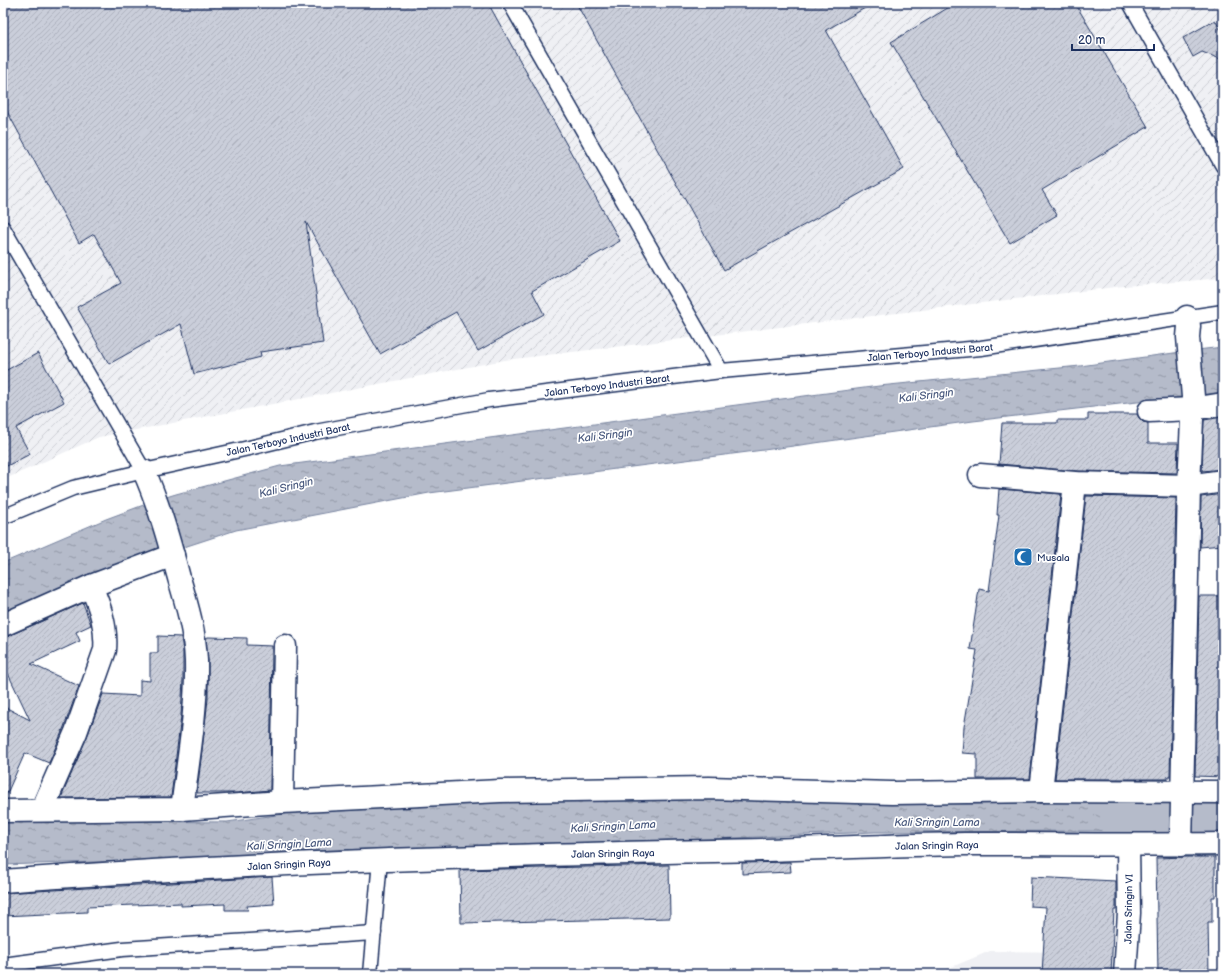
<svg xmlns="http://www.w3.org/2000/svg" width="1226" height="977" font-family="'Balsamiq Sans',sans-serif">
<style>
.built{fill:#eff0f4}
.industrial{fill:url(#industrial-furrows)}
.water{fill:url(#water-ripples);stroke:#77839f}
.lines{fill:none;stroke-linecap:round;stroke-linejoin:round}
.river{stroke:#b5bbca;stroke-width:49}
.building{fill:url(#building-hatch);stroke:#1b2f5e}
.lane-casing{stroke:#1b2f5e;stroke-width:17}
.street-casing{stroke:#1b2f5e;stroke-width:25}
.lane{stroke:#fff;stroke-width:14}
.street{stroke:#fff;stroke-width:22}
.labels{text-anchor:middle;stroke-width:3.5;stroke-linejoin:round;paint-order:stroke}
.street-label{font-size:10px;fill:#1b2f5e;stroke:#fff}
.poi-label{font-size:10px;fill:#1b2f5e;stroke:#fff;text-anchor:start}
.water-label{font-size:11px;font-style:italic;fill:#49597e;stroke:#fff}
</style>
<defs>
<pattern id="industrial-furrows" width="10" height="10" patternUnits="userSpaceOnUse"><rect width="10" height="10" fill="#eff0f4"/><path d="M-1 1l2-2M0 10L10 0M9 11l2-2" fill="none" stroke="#ccced4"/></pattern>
<pattern id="water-ripples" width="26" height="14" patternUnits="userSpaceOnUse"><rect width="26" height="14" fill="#b5bbca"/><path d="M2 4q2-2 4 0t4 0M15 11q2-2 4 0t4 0" fill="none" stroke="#9298a7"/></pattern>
<pattern id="building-hatch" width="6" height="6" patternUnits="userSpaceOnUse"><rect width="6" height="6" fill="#caceda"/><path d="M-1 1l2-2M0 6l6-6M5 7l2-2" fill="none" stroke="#adb1be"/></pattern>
</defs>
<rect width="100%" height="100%" fill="#fff"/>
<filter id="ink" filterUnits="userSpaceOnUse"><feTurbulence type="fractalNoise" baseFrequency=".025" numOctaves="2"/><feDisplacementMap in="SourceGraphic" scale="8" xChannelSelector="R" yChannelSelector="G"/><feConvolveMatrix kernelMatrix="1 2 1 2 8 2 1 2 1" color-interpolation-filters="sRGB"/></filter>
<g filter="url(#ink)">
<path class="built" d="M990,951L1072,952V974H935Z"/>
<path class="industrial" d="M3,3H1223V278L1124,286L505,360L99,437L3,480Z"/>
<g class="water">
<path d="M1223,347V392L1200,395L1197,350Z"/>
<path d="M1181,352L1185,397L1128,403L973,421L779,448L429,493L236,530L181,548L163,498L176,494L280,466L879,386L1080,366Z"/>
<path d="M149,503L165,553L3,613V563L106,519Z"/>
<path d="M600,795L973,804L1171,800L1173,832L1098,831L875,832L710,839L302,851L186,859L3,865V820L227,822L319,809Z"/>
</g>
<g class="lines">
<path class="river" d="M1124,821L1223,820"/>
</g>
<g class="building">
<path d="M3,3H488L620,241L532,291L544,314L478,351L456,312L380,354L306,222L323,343L260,352L261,357L194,374L181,324L109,364L77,307L121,283L94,234L79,243L3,104Z"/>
<path d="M576,3H874L826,30L904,169L724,270Z"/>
<path d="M956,3H1075L1148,127L1042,190L1057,215L1010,243L891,42Z"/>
<path d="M1215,20L1223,34V60L1202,52L1193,57L1183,38Z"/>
<path d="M38,353L64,402L16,428L30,454L3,468V372Z"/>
<path d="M1088,414H1137L1139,418L1143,422L1148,423V443H1178L1177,473L1076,471L999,464L1002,423H1057V420H1088Z"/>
<path d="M1223,417V469L1202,471L1204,420Z"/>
<path d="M999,489L1061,494L1030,779H977V754L962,753L964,727L977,650L970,649L979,589L989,591L999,515H997Z"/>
<path d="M1223,494V545L1200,547L1201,497Z"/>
<path d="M1086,496L1176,498L1170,776H1168V779H1055Z"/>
<path d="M1199,596H1223V777L1195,776Z"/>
<path d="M83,603L91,625L76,632L80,641L31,664L79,686L64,727L49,763L25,753L5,798H3V706L30,720L3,663V637L8,636Z"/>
<path d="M158,636L181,637L183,651V679L181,716L171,797L61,798L87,737L103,694L140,696V680L150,681V653H158Z"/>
<path d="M208,637L247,638V645L272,646L270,790L237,793H197L208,699V661L206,638Z"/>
<path d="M1187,857H1215V897H1212V922H1208L1209,974H1158L1156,858Z"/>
<path d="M790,862L791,872L742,874V863Z"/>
<path d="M669,865L670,918L461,923L460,870Z"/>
<path d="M272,877L274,904L247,906L248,910H225V904L181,906V903L87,907V912L3,916V893Z"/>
<path d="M1031,877L1116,881V910H1114L1111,974H1042L1046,907L1030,906Z"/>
</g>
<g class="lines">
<defs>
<g id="lane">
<path d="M510,3L721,371"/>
<path d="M1130,3L1223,166"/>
<path d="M3,228L144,471"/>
<path d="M3,517L73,488L144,471L249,448L315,432L489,400L721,371L981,348L1223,312"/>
<path d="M3,965L122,949L374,933"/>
<path d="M370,974L380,860"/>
</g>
<g id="street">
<path d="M1149,411L1192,409L1223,404"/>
<path d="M144,471C159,505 169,541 179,578C187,605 195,632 196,661C197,711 188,760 182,809"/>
<path d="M980,475L1075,483L1189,486L1223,481"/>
<path d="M3,625L91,586L173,555"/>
<path d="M1041,791L1075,483"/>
<path d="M282,802L285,646"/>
<path d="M42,810L76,732L105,650C107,627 100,607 91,586"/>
<path d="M3,811L182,809L282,802L500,791L709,788L892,793L1041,791L1223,792"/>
<path d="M1181,845L1189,486L1193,397L1188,337L1189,326L1187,317"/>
<path d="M3,881C240,863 477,856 714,851C798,850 882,845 965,844C1051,844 1137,845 1223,844"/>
<path d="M1125,974L1129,913L1128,845"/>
</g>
</defs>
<use href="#lane" class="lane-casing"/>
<use href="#street" class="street-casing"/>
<use href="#lane" class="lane"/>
<use href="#street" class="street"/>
</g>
</g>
<defs>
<symbol id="mosque-square" viewBox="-11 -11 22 22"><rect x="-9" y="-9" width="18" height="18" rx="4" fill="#1f6fb2" stroke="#fff"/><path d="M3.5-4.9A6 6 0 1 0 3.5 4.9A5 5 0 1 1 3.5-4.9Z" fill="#fff"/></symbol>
</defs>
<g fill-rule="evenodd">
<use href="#mosque-square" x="1012" y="546" width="22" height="22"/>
</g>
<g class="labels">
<g class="street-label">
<text transform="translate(930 352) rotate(-5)" y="4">Jalan Terboyo Industri Barat</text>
<text transform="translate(607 385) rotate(-7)" y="4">Jalan Terboyo Industri Barat</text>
<text transform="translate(288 439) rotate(-12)" y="4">Jalan Terboyo Industri Barat</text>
<text transform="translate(937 845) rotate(-1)" y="4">Jalan Sringin Raya</text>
<text transform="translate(613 853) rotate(-1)" y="4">Jalan Sringin Raya</text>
<text transform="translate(289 864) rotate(-3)" y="4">Jalan Sringin Raya</text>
<text transform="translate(1128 909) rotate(-89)" y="4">Jalan Sringin VI</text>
</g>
<g class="poi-label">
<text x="1037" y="561">Musala</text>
</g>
<g class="water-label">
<text transform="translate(926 395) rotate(-7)" y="4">Kali Sringin</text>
<text transform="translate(605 435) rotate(-7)" y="4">Kali Sringin</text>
<text transform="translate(286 487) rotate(-14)" y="4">Kali Sringin</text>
<text x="937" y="826">Kali Sringin Lama</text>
<text transform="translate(613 826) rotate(-3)" y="4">Kali Sringin Lama</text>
<text transform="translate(289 844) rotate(-3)" y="4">Kali Sringin Lama</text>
</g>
</g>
<rect width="1226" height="977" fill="none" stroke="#fff" stroke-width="16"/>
<rect x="8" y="8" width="1210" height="961" fill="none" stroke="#1b2f5e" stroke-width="1.5" filter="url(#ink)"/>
<path d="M1072 44v6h82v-6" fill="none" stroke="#1b2f5e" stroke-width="2"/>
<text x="1078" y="44" font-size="12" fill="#1b2f5e" stroke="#ffffff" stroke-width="3" paint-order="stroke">20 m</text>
</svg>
